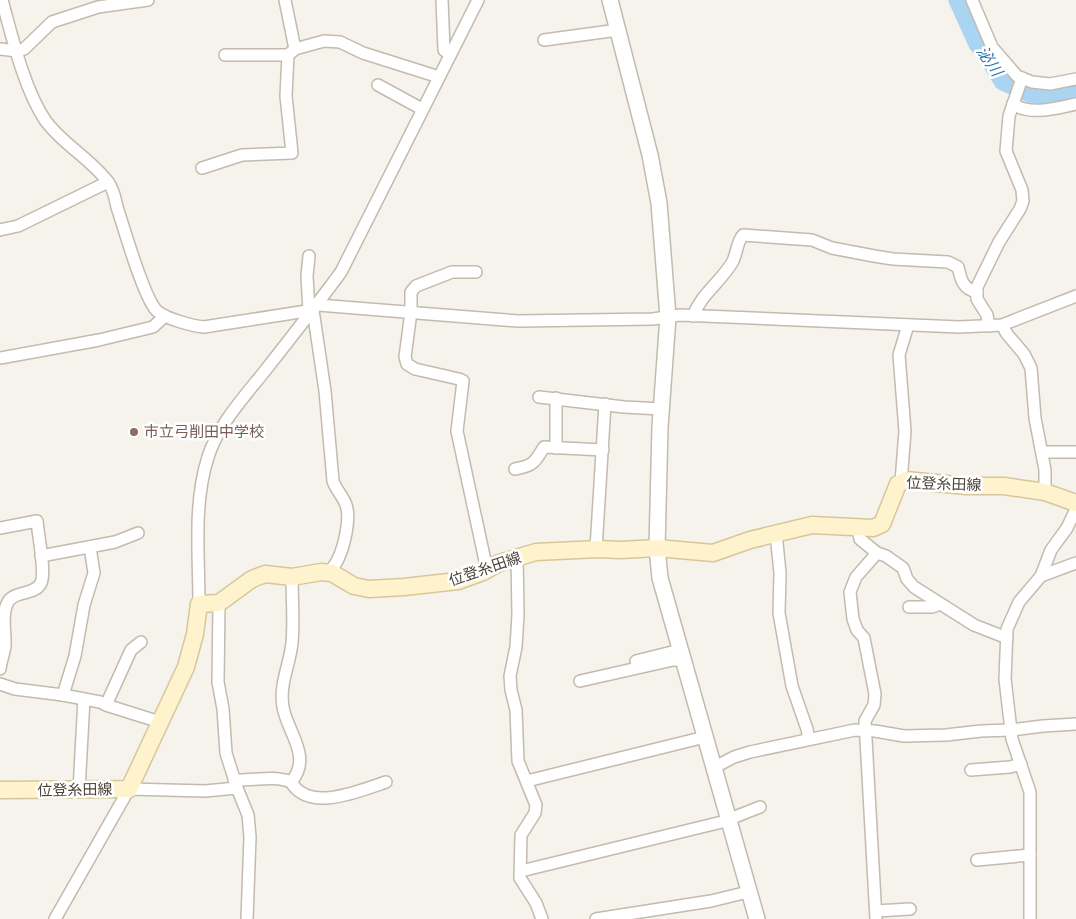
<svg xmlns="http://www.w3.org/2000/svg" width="1076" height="919" font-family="'Noto Sans','Noto Sans JP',sans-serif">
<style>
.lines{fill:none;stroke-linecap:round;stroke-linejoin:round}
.river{stroke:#a9d4f2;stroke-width:19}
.minor-casing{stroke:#c2bbae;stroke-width:14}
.tertiary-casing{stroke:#c2bbae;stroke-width:18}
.secondary-casing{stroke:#d6c79b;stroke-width:19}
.minor{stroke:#fff;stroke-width:11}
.tertiary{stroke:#fff;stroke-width:15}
.secondary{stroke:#fff3cd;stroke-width:16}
.education-dot{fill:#8d6e63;stroke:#fff;stroke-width:2}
.labels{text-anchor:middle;stroke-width:5;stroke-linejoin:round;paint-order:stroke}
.education-label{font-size:15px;fill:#785e54;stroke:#fff;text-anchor:start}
.street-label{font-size:15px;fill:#4b4439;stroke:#fff}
.water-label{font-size:16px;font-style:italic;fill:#2e7ab2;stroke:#fff}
</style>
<rect width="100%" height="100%" fill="#f6f3ec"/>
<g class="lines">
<path class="river" d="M958,0L978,44L989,58L1003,81L1030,93L1064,97L1076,94"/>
<defs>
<g id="minor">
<path d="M2,0C12,36 24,89 45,120C62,144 90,158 108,182C114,190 115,198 117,207C124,228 144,299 157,311C166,319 193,326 204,327L313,310"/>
<path d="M285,0L295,49L324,41L340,42L363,53L439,77"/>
<path d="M442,0L444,50L450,55"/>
<path d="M972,0L992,47L1017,76L1032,82L1050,84L1076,79"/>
<path d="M544,40L618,30"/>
<path d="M0,49L17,51L24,49L52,22L98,7L148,0"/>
<path d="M225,55H288L294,50"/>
<path d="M378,85L422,109"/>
<path d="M1013,104C1031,116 1056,108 1076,104"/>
<path d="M202,168L242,155L292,153L286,96L288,55"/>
<path d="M0,230L18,226L108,182"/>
<path d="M476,272H452L416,286L411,292V312L405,357L407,364L415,369L459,379L463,381L457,431L487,570"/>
<path d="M318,305L518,321L653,319L680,315L959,327L1002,325L1076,296"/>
<path d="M313,310L325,391L333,481C336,490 343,496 346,505C351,518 344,547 338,559C336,564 332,568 329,573"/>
<path d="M309,311L307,276L309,256"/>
<path d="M693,316C701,294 722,281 733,261C737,252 737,242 743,235L812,240L832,248L874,256L893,259L948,262L958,267C961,280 963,289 977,292"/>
<path d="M1002,325L1007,334L1024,354L1031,368L1035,418L1045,470V492"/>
<path d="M989,326L987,315L977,299V287L999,242L1020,209L1023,201L1022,190L1006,151L1009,116L1022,78"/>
<path d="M0,358L99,340L153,327L165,316"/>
<path d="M539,397L624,407L661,409"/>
<path d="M556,448V398"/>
<path d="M1042,452H1076"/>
<path d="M515,469C533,466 535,462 544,447L603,450"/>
<path d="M901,482L905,431L899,355L908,325"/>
<path d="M858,527L860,539L877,553L886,556L903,568L907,579L914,587L974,625L1007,638"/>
<path d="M0,528L37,521C38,535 46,572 41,583C35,596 12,590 7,604C1,617 6,632 5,646C4,653 1,661 0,669"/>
<path d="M776,533L780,573L779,613L792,686L807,729L809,739"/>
<path d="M596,549L605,404"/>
<path d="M41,556L115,542L138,533"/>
<path d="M517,557L518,615L516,647L510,676L511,690L516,710L518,761L536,805L535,813L521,835L520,878L536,903L542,919"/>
<path d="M1041,576L1076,563"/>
<path d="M219,603L218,682L223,709L226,753L237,788L248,815L250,837L247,919"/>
<path d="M199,604C199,555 193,504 208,457C218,425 244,397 264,372C290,339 316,306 341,272L478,0"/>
<path d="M909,607H932L940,604"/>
<path d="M636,661L680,650"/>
<path d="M580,681L673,660H683"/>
<path d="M0,684L15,689L63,695L100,702L109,706L160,722"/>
<path d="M63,695L75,656L84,605L94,573L90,547"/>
<path d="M106,705L131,650L141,642"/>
<path d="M713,768L734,757L750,752L855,730L875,731L904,736L946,735L981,731L1011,730L1043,726L1076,724"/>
<path d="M971,770L1010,767L1021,764"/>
<path d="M234,780C253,781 274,775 291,782C313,757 287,732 283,707C279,684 290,664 292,643C294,621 292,599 292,577"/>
<path d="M527,781L705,737"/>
<path d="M291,782C309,813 359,791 386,782"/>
<path d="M79,790L84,699"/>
<path d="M977,860L1030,855"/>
<path d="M521,871L722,822L760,807"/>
<path d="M876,911L910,909"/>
<path d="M55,919L129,789L205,791L237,788"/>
<path d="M596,919L711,901L748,892"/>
<path d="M876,919L865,721L874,705L875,694L864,638L857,630L853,619L850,592L856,577L877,553"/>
<path d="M1030,919V792L1012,739L1005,679L1007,629L1019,602L1041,576L1051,550L1067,528L1076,509"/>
</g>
<path id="tertiary" d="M610,0L650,155L659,203L668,317L660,427L657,548L660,578L757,919"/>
<path id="secondary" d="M0,790L129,789L186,667L195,634L199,604L219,603L252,579L265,574L292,577L321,572L332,573L354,586L369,589L404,587L458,581L483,572L499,563L536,552L598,549L620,550L657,548L713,553L750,540L812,525L873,528L882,524L898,484L906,480L966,486H1004L1045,492L1076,503"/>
</defs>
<use href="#minor" class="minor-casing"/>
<use href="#tertiary" class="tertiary-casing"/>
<use href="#secondary" class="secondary-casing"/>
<use href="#minor" class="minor"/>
<use href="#tertiary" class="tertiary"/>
<use href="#secondary" class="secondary"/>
</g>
<circle class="education-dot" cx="134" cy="432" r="5"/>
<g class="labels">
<g class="education-label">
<text x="144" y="437">市立弓削田中学校</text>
</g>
<g class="street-label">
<text transform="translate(944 484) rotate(2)" y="5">位登糸田線</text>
<text transform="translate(485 569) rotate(-19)" y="5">位登糸田線</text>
<text transform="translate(75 790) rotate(-1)" y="5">位登糸田線</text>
</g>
<g class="water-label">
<text transform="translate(990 61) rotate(56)" y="6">泌川</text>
</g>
</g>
</svg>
